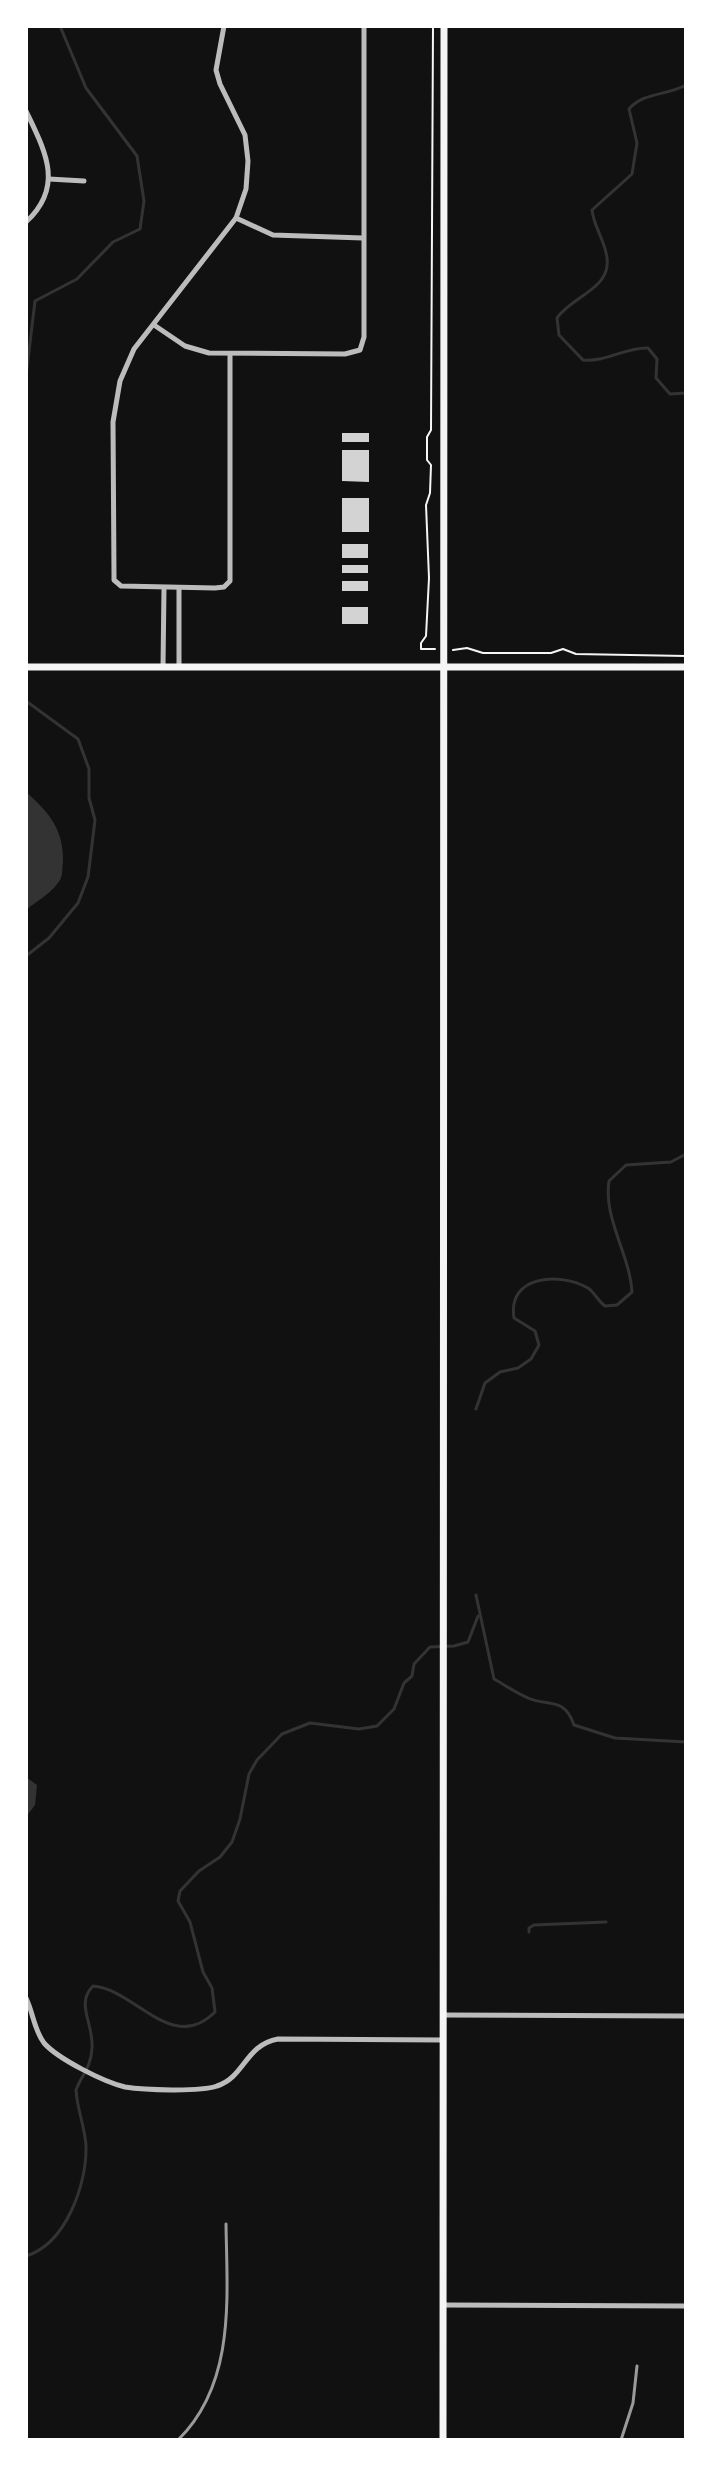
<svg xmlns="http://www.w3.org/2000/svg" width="712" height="2466" font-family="Overpass,sans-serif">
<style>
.water{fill:#333}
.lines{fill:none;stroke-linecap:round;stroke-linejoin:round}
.stream{stroke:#333;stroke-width:3}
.building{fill:#d3d3d3}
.path{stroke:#f5f5f5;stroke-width:2}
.minor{stroke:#bcbcbc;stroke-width:5}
.secondary{stroke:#f5f5f5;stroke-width:7}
.rail{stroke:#9a9a9a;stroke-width:3}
</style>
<rect width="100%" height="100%" fill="#111"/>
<g class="water">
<path d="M26,792C49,812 64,830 63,862C62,868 63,875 60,880C53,892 37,901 26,910Z"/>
<path d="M26,1777L37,1785L35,1805L26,1817Z"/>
</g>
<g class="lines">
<g class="stream">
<path d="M686,85C666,96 644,92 629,109L637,143L632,174L592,210C594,228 605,240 607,258C611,289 572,296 557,318L559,335L583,360C607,362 626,347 648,348L657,359L656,378L670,394L686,393"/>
<path d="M26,376L35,301L77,279L113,242L140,229L144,201L137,156L86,88L60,26"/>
<path d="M26,701L78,739L89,769V798L95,820L88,877L78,903L49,938L26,956"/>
<path d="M476,1409L485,1383L500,1372L518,1368L531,1359L539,1345L535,1331L514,1318C507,1275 560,1272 588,1288C595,1293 598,1301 605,1306L617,1305L632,1292C630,1255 603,1218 609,1181L626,1165L671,1162L686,1154"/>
<path d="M476,1595L494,1679C505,1685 516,1693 528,1698C548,1707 564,1696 574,1725L615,1738L686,1742"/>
<path d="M529,1932V1928L534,1925L606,1922"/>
<path d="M26,2256C66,2244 87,2184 86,2146C85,2127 77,2109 76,2090C82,2074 91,2068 92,2048C94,2024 75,2004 93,1986C135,1989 172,2055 215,2012L212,1988L203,1972L190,1922L178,1901L180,1891L199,1871L220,1857L232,1842L240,1819L249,1774L257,1760L282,1734L310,1723L359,1729L377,1726L394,1709L404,1683L412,1676L414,1664L430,1647L454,1646L468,1642L478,1616"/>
</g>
</g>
<g class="building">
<rect x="342" y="433" width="27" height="9"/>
<path d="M342,450H369V482L342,481Z"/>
<rect x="342" y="498" width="27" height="34"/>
<rect x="342" y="544" width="26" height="14"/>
<rect x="342" y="565" width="26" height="8"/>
<rect x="342" y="581" width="26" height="10"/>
<rect x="342" y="607" width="26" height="17"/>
</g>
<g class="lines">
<g class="path">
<path d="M433,26L431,430L427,437V460L431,465L430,493L426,505L429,578L426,636L421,643V649H435"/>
<path d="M453,650L467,648L483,653H551L563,649L576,654L686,656"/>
</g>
<g class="minor">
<path d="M224,26L216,70L220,84L245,135L248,161L246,189L236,218L134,349L120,381L113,422L114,574V580L121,586L215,588L224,587L230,581V354"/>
<path d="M26,111C45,151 65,186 26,222"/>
<path d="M49,179L84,181"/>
<path d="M236,218L273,235L363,238"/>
<path d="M154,325L185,346L209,353L345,354L360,350L364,337V26"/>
<path d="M163,667L164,588"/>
<path d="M179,667V588"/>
<path d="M26,1998C33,2012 34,2030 44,2043C58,2059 104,2082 125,2087C144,2090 200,2092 217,2086C245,2077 245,2045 278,2039L443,2040"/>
<path d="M443,2015L686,2016"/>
<path d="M443,2305L686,2306"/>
</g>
<g class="secondary">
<path d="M26,667H686"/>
<path d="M443,2440L444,26"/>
</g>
<g class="rail">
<path d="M178,2440C236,2383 227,2297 226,2224"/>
<path d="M621,2440L633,2403L637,2366"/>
</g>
</g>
<rect width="712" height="2466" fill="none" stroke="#ffffff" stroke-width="56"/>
</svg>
